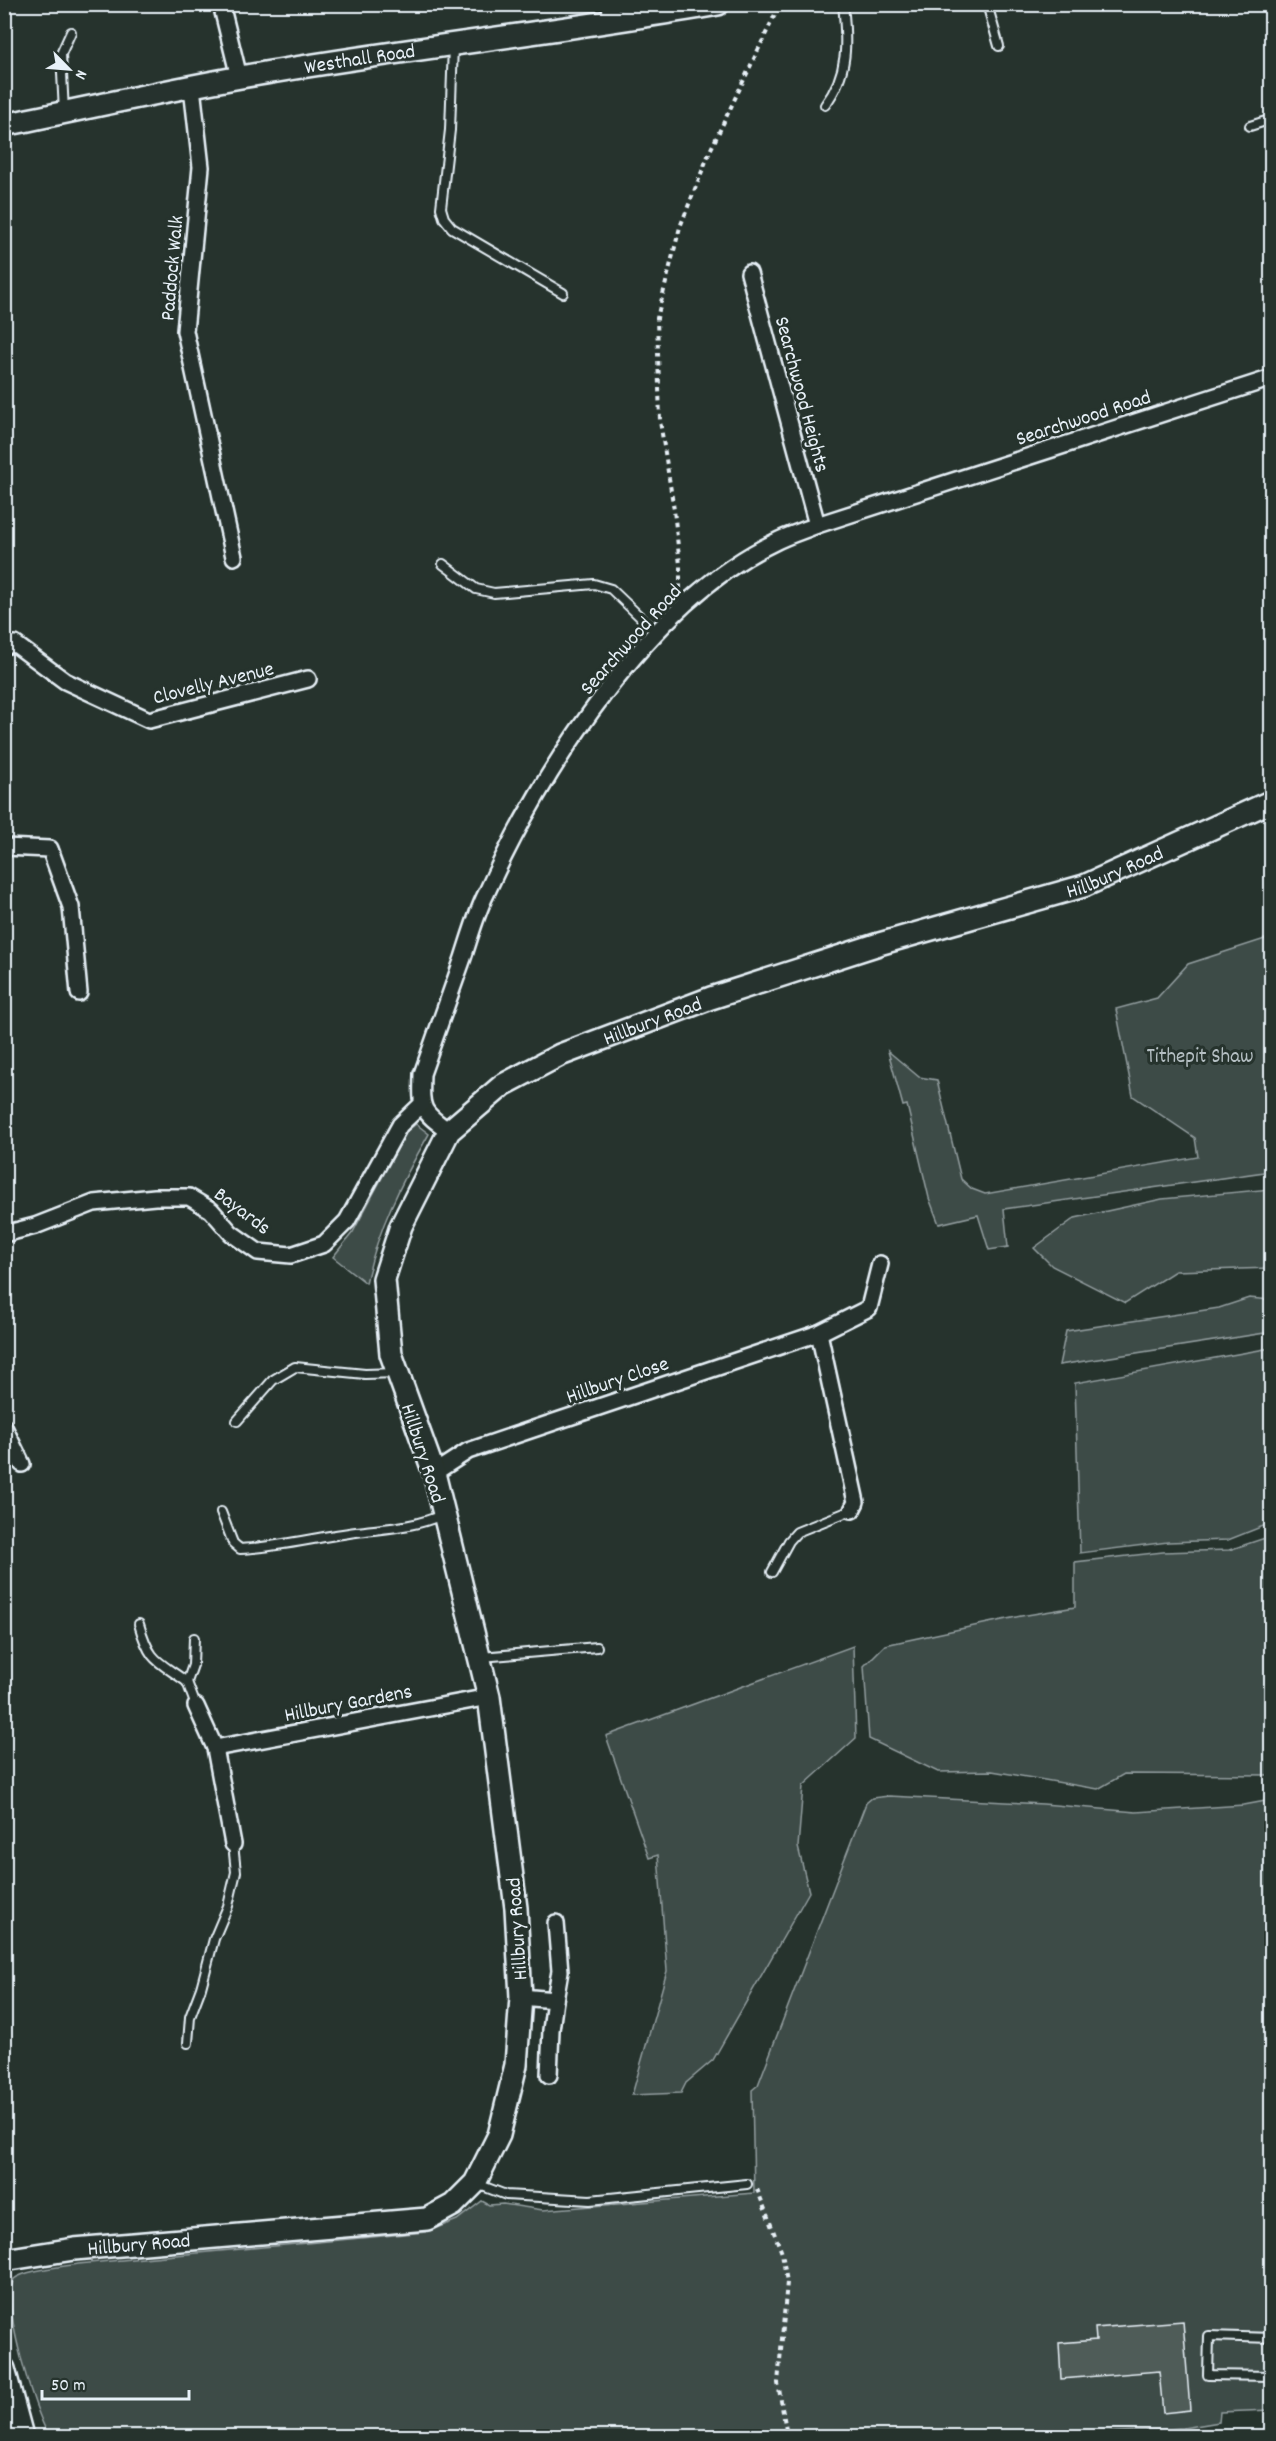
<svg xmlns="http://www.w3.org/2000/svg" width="1276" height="2441" font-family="Dekko,sans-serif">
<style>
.green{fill:#3e4b47;stroke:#939ea0;stroke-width:1.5}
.building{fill:#505c59;stroke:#e8f1f8;stroke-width:1.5}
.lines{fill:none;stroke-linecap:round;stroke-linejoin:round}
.lane-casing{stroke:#e8f1f8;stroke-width:12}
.street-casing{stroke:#e8f1f8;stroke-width:20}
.secondary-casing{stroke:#e8f1f8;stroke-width:26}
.path{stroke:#e8f1f8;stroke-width:4;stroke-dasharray:4.5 4.5;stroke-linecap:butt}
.lane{stroke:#26332d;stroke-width:8}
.street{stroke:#26332d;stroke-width:15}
.secondary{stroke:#26332d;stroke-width:21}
.labels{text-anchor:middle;stroke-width:6;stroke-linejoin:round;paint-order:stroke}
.street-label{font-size:21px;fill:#e8f1f8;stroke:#26332d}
.park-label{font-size:21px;fill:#b5bfc3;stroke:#26332d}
</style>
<rect width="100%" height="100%" fill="#26332d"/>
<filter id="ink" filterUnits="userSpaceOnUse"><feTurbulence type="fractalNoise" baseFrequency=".0167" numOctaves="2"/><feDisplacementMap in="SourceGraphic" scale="12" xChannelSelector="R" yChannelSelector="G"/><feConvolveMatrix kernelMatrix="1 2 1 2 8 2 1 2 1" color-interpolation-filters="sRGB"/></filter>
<g filter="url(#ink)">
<g class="green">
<path d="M1271,937V1171L1004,1209L1008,1247L989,1250L978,1215L939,1224L929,1198L907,1105L903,1106L888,1051L919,1077L937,1080L961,1179L972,1189L985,1194L1198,1157L1195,1138L1133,1096L1116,1009L1157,998L1188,964Z"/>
<path d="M416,1124L429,1134C401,1182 378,1229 366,1283L333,1257L353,1232L407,1131Z"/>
<path d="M1271,1189V1268L1175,1271L1125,1303L1052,1266L1034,1248L1075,1218L1162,1199Z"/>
<path d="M1249,1298L1271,1300V1332L1059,1365L1066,1331L1219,1308Z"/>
<path d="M1271,1348V1523L1228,1540L1168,1542L1080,1553L1075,1383Z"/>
<path d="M1271,1536V1775L1124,1774L1098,1789L992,1771L938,1772L869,1739L864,1666L885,1645L1021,1616L1075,1607V1562L1163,1552L1229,1550Z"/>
<path d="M853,1646L856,1738L803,1786L798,1847L809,1892L713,2060L686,2083L681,2093L632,2095L667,1971L658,1855L649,1858L606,1736Z"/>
<path d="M889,1796L1043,1804L1136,1812L1244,1805L1271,1800V2410L1220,2412L1219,2422L1183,2428L1059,2436H49C34,2410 0,2302 14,2279C25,2270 63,2267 78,2264L426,2232L457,2220L482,2201L489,2205L503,2204L543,2210L754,2193L752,2090L758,2085L866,1803L872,1798Z"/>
</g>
<path class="building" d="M1183,2321L1190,2410L1163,2413L1159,2371L1061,2379L1059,2343L1096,2340L1095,2328Z"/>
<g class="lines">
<defs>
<g id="lane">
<path d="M987,4L999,46"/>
<path d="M453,45L450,130L441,208L444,218L452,228L563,293"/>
<path d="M825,105C849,73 847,42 843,4"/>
<path d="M64,112L61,54L71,32"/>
<path d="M1250,126L1272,119"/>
<path d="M443,564L476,589L494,593L594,584L611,589L657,633"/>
<path d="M237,1421L273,1380L295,1367L365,1374L397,1373"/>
<path d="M221,1512L233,1543L240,1549C280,1547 317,1537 356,1532C388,1528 411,1528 442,1515"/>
<path d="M772,1572L789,1541L797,1532L852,1510"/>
<path d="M139,1624C150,1663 157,1660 187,1682"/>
<path d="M194,1638L193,1665L187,1682L196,1706"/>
<path d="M481,1657L597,1647"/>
<path d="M188,2043L190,2017L201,1988L214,1939L228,1906L236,1872L233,1844"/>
<path d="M477,2184L506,2195L590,2200L747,2184"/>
<path d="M1272,2338L1209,2336L1208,2375L1272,2376"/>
</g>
<g id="street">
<path d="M221,4L239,77"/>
<path d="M610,4L612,23"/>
<path d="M192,87L201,167L185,331L234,557"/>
<path d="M749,273L817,525"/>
<path d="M4,646L15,644L65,681L149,720L308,679"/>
<path d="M4,847L50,849L71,907L79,993"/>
<path d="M449,1131C420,1111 421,1108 422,1074C436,1035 449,997 463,958C470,937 476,914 486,894C541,771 650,601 775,542C788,535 803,531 817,525L1272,378"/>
<path d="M4,1234L35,1226L94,1203L155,1197H189L211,1210L231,1233L258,1252L291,1255L324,1244L347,1221L400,1125L422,1104"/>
<path d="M819,1333L856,1502L852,1510"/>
<path d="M4,1427L22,1464"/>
<path d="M434,1473L468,1451L819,1333L869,1308L880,1264"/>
<path d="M196,1706L215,1748L233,1844"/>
<path d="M215,1748L489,1697"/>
<path d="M521,1997L555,2000L560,1971L556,1923"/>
<path d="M549,2075L551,2030L555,2000"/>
</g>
<g id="secondary">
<path id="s1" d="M4,125C83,109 162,91 241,77C399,49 559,32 718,4"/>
<path id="s2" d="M4,2260L74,2249L427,2219L453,2205L475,2183L499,2135L516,2065L521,1997L516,1908L489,1697L434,1473L391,1354L384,1279L401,1226L449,1131L503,1085L560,1055L711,998L879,944L1084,886L1272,801"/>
<path d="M4,2369L22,2436"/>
</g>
</defs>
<use href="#lane" class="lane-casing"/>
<use href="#street" class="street-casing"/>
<use href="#secondary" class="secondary-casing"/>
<g class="path">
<path d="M680,589V565L674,510L660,421L657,318L680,227L710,151L780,4"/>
<path d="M757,2189L782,2253L787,2282L778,2383L787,2436"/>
</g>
<use href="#lane" class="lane"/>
<use href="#street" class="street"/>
<use href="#secondary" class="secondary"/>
</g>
</g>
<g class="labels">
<g class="street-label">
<text dy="7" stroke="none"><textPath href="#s1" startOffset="362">Westhall Road</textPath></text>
<text transform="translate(171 268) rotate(-85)" y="7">Paddock Walk</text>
<text transform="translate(803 394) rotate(75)" y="7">Searchwood Heights</text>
<text transform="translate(1083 417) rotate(-18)" y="7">Searchwood Road</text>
<text transform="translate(630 639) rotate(-48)" y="7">Searchwood Road</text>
<text transform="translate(213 682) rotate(-14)" y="7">Clovelly Avenue</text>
<text dy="7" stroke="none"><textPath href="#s2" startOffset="2296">Hillbury Road</textPath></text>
<text dy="7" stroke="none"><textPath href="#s2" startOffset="1810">Hillbury Road</textPath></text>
<text transform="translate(243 1210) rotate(37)" y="7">Bayards</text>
<text transform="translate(617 1379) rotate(-19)" y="7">Hillbury Close</text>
<text transform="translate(424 1453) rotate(72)" y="7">Hillbury Road</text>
<text transform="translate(348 1702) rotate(-11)" y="7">Hillbury Gardens</text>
<text transform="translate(516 1929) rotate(-94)" y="7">Hillbury Road</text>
<text dy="7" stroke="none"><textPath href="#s2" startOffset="136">Hillbury Road</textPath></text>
</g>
<g class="park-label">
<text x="1200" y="1062">Tithepit Shaw</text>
</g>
</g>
<rect width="1276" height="2441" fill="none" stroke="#26332d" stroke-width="24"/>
<rect x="12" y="12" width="1252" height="2417" fill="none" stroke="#e8f1f8" stroke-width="2" filter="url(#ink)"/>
<g transform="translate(69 69) rotate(115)" stroke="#26332d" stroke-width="4.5" paint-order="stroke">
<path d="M0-4.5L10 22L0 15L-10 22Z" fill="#e8f1f8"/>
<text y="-9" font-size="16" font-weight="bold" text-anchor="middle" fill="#e8f1f8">N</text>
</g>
<path d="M42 2390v9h147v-9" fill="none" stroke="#e8f1f8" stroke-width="3"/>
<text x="51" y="2390" font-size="18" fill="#e8f1f8" stroke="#26332d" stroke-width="4.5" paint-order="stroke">50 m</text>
</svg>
